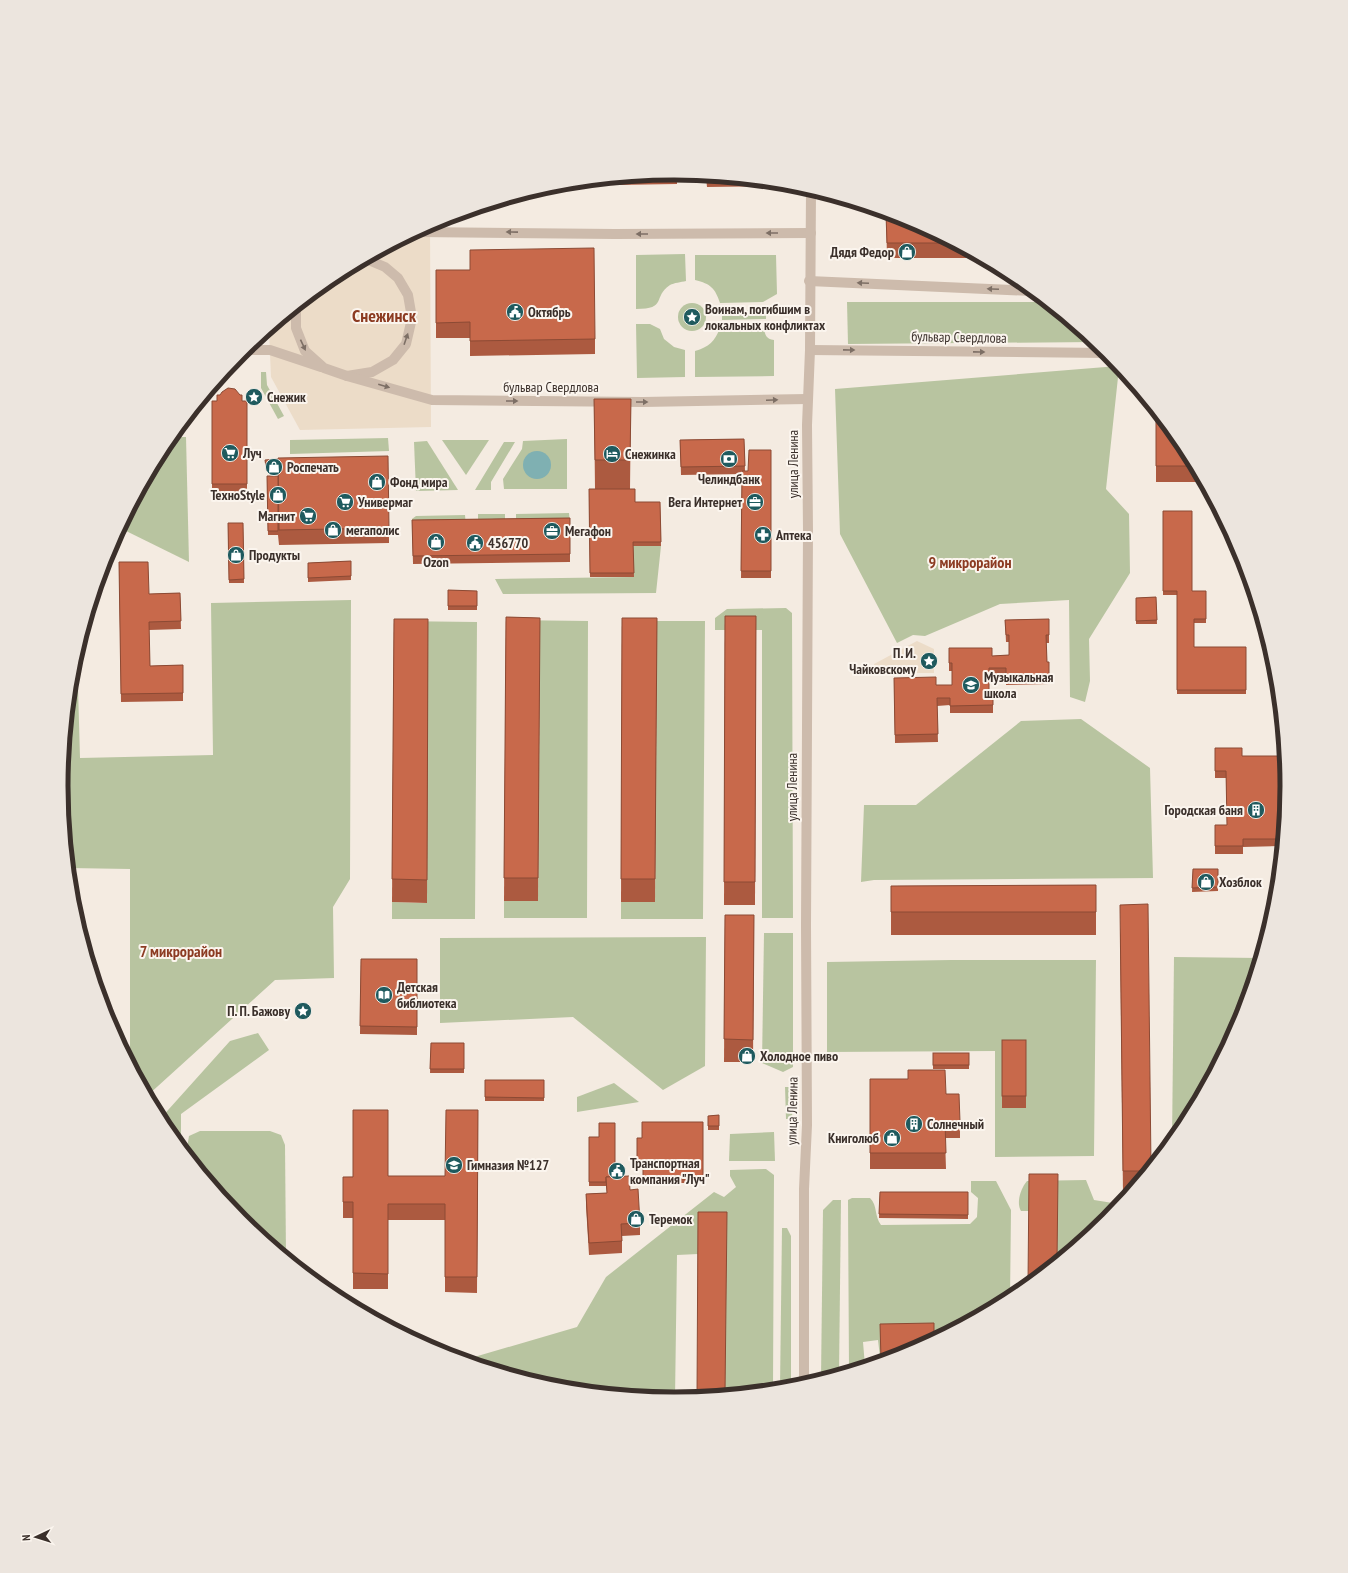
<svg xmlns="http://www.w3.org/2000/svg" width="1348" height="1573" font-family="'PT Sans Narrow',sans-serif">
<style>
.green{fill:#b8c4a0}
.plaza{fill:#ecdcc8}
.water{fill:#7fb0b2}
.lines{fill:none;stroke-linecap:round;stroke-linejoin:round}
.tertiary{stroke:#cdbbac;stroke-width:10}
.wall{fill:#ac5a40}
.building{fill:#c8694b;stroke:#8c4a34}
.oneway{fill:#7d6f65}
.labels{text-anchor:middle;stroke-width:4;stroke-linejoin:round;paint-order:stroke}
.poi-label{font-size:14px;font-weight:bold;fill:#3b302b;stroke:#fbf5ee;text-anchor:start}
.street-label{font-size:14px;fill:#3b302b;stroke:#fbf5ee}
.quarter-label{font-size:16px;font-weight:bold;fill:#8c3b22;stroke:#fbf5ee}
.district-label{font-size:18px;font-weight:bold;fill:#8c3b22;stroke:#fbf5ee}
.rim{fill:none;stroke:#3b302b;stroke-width:5}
</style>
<rect width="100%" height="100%" fill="#f4ebe1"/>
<g class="green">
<path d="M685,254L686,281C681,282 674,283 670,285C652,297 668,309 636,309V255Z"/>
<path d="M695,255H776L777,294L763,302L720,303C715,288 711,284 695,280Z"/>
<path d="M1045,302L1095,342L848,344L847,302Z"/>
<circle cx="692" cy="317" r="14"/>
<path d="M766,310V319L722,320V311Z"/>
<path d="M636,324H650L660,329L664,339L674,347L685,350V377L637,378Z"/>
<path d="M720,328H764C765,335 766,339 774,340V376L695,377V351C709,347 715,341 720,328Z"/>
<path d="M1118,366L1119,368L1106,489L1129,514L1130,573L1089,639L1090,681L1085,702L1070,697L1069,600L1000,604L925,636L913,635L897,643L840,534L835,389Z"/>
<path d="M261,372H266L267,385L284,416L278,419L261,388Z"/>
<path d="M172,437H186L189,562L120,528L164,446Z"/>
<path d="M388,438L389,451L290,454V440Z"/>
<path d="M567,439V489H504L503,479L522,449L523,441Z"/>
<path d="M442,440H489L466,475Z"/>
<path d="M427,441L458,490L416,491L414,442Z"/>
<path d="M504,442H515L491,482V490H475Z"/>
<path d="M569,513L570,524L516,525V514Z"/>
<path d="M478,514H505V525L478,526Z"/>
<path d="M465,515L466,527H412V519L416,516Z"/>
<path d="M633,546H661L656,593L503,594L495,579L633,577Z"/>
<path d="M351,600L350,879L333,907L334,978L275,980L147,1096L130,1062V869L69,868L61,786L73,667L77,652L80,758L213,755L211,603Z"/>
<path d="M786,608L792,613L793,918H762V630H715V618L727,609Z"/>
<path d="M506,620L588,621L587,918H504V901H538L540,641Z"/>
<path d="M394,621L477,622L475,919H392V902L426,903Z"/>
<path d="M622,621H705L703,919H621V902H655L657,641Z"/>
<path d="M1081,719L1150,768L1153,878L874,880L861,882L864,805H916L1021,721Z"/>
<path d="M764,933H793V1067L783,1072L762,1063Z"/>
<path d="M706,937L705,1066L663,1090L573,1017L440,1023V938Z"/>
<path d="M1174,957L1260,958L1240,1021L1184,1127L1172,1142Z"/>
<path d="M951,960H1096L1094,1156L995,1157V1051L827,1052V962Z"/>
<path d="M258,1033L269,1050L181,1114V1147L164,1127L160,1119L230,1041Z"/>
<path d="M614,1083L639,1102L577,1112V1097Z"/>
<path d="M785,1087H790L793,1094L792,1119H786Z"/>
<path d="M200,1131H270L281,1135L285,1145L286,1257L240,1220L186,1154L189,1136Z"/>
<path d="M774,1132L775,1161H729L730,1134Z"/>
<path d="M766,1169L774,1175L773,1390L725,1394L698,1254L677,1255L675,1399L554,1388L464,1360L577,1327L606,1277L714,1192L724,1197L736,1187L730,1176V1170Z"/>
<path d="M1086,1180L1094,1200L1119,1204L1120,1205L1107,1220L1057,1261L1029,1211H1021C1016,1202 1021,1188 1027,1181Z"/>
<path d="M971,1181H996L1011,1210L1010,1299L908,1353L880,1357L878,1340L863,1342L865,1366L849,1371L848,1200L852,1198H870C878,1206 874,1216 881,1225L970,1224L977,1217L978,1198L971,1192Z"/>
<path d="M833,1200H841L839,1374L821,1379L823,1210Z"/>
<path d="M782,1228H787L791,1236V1388L780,1389Z"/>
</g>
<g class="plaza">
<path d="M430,225L431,427L300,430L271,377L269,330L334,277Z"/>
<path d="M917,641L934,649V673H874V664Z"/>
</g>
<circle class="water" cx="537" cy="465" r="14"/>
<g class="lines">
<g class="tertiary">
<path d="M418,232L615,234L811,233"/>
<path d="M809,281L1032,291"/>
<path d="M296,307V328L305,351L324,368L347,376L372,372L393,360L406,344L412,318L408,295L398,278L385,267L366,259"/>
<path d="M244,350H270L321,367"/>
<path d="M810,350L1107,353"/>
<path d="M347,376L432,400L643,402L807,399"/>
<path d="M804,1385V1189L807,1125L806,925L808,531L807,425L810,350L811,190"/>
</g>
</g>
<g class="wall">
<path d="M674,174H677V184L555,186Z"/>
<path d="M706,177L786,185V186L707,187Z"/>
<path d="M886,214L909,220L980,258H887Z"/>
<path d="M470,250L595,339V354L470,356V338H436V270H470Z"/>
<path d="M594,399H631L630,489L635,502H660L661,546H633L634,577H590L589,489H595Z"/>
<rect x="212" y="401" width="35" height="95"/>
<path d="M198,404V412H192Z"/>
<path d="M1156,412L1184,446L1203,482H1156Z"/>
<path d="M744,439L745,471H748L771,450V578H741L742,474L681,475L680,440Z"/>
<path d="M265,460L389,528V543L279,545L278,535H268L267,480L278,476V471H266Z"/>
<path d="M1163,511L1192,591H1206V623H1194V647H1246V694H1177V595H1163Z"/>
<path d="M570,518V562L413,564L412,520Z"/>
<path d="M228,523H243L244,583H229Z"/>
<path d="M351,561V580L308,582V563Z"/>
<path d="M119,562L149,594L180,593L181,629L149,630L150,666L183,665V701L121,702Z"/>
<path d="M448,590L477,591V610H448Z"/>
<path d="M1156,597L1157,624H1136V598Z"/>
<path d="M725,616H756L755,905H724Z"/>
<path d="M506,617L540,618L538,901H504Z"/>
<path d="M622,618H657L655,902H621Z"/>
<path d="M394,619H428L427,903L392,902Z"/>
<path d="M1049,619V643H1046L1047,662H1049V684L1006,685V675L989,676V691H993V713H950V705L937,706L938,742L895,743L894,678L936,685H952V671H949V648L992,656L1009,655V642H1006L1005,620Z"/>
<path d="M1215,748L1242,756L1287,787L1281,846L1243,847V854H1215V825H1227L1226,778H1215Z"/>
<path d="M1193,869H1218V891L1192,892Z"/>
<path d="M1096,885V935H891V886Z"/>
<path d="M725,915H754L753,1062H724Z"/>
<path d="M1120,928L1151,1167L1129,1194H1123Z"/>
<path d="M361,959H417V1035L360,1034Z"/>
<rect x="1002" y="1040" width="24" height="68"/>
<path d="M431,1043H464V1073H430Z"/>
<rect x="933" y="1053" width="36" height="16"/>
<path d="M870,1079L946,1094L960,1122V1138H945L946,1169H870Z"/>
<rect x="485" y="1080" width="59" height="21"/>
<path d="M478,1110L477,1293L445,1292V1220H388V1289H353V1218H343V1177L388,1176H445Z"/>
<path d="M719,1115V1130H708V1116Z"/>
<path d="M703,1122V1183H643V1165H637V1138H642Z"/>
<path d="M589,1137L615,1177L630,1190L640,1223V1235L622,1236V1253L589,1255L586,1206V1194L607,1193L606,1186H589Z"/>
<path d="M880,1192H968V1219L879,1218Z"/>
<path d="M880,1324L934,1339L908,1353L881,1361Z"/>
</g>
<g class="building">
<path d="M886,214H889L909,220L951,243H887Z"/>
<path d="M594,248L595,339L470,341V322L436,323V270H470V250Z"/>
<path d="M228,388L235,389L240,395H242V401H247V484H212V401H217V395H220L222,392Z"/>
<path d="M594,399H631L630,460H595Z"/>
<path d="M1156,412L1184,446L1195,466H1156Z"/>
<path d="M744,439L745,466L681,467L680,440Z"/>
<path d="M749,450H771V571H741L742,471H748Z"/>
<path d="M388,456L389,528L279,530L278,458Z"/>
<path d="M278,459V467H266L265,460Z"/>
<path d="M267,476H278V531H268Z"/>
<path d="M589,489H635V502H660L661,542H633L634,573H590Z"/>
<path d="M1163,511H1192V591H1206V619H1194V647H1246V690H1177V591H1163Z"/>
<path d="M570,518V554L413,556L412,520Z"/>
<path d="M228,523H243L244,579L229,580Z"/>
<path d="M351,561V576L308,578V563Z"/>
<path d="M119,562H148L149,594L180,593L181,621L149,622L150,666L183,665V693L121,694Z"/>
<path d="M448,590L477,591V606H448Z"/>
<path d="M1156,597L1157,620L1136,621V598Z"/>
<path d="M725,616H756L755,882H724Z"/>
<path d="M506,617L540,618L538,878H504Z"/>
<path d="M622,618H657L655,879H621Z"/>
<path d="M394,619H428L427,880L392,879Z"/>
<path d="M1049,619V635H1046L1047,662H1049V676L1006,677V668H989V691H993V705L950,706V698H937L938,734L895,735L894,678L936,677V685H952V663H949V648H992V656L1009,655V635H1006L1005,620Z"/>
<path d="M1215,748H1242V756H1284L1287,787L1282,839H1243V846H1215V825H1227L1226,771H1215Z"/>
<path d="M1193,869H1218V887L1192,888Z"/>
<path d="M1096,885V912H891V886Z"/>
<path d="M1148,904L1151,1167L1148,1171H1123L1120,905Z"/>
<path d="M725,915H754L753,1040L724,1039Z"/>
<path d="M361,959H417V1027L360,1026Z"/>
<rect x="1002" y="1040" width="24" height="56"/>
<path d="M431,1043H464V1069H430Z"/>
<rect x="933" y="1053" width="36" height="12"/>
<path d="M908,1070H945L946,1094H959L960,1122H945L946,1153H870V1079H908Z"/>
<path d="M485,1080H544V1098L485,1097Z"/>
<path d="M353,1110H388V1176H445L446,1110H478L477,1277H445V1204H388V1274L353,1273V1202H343V1177H353Z"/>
<path d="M719,1115V1126H708V1116Z"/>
<path d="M642,1122H703V1179H643V1161H637V1138H642Z"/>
<path d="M599,1123H615V1177H606V1182H589V1137H599Z"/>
<path d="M1029,1174H1058L1057,1261L1028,1285Z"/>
<path d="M629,1176L630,1190L638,1189L640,1223L621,1224L622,1241L589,1243L586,1194L607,1193L606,1177Z"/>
<path d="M880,1192H968V1215L879,1214Z"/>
<path d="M698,1212H727L725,1394L697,1397Z"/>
<path d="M934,1323V1339L914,1350V1346H905V1354L890,1358L881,1359L880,1324Z"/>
</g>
<defs><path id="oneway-solid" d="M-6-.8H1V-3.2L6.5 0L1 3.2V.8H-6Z"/></defs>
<g class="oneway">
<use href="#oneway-solid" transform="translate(512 232) rotate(-179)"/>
<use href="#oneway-solid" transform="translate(772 233) rotate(180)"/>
<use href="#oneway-solid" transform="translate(642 234) rotate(180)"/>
<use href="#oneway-solid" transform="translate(863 283) rotate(-177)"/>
<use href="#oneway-solid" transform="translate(993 289) rotate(-177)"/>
<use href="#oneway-solid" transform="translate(406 339) rotate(-71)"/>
<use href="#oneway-solid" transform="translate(303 345) rotate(65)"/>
<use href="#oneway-solid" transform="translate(849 350) rotate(1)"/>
<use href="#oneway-solid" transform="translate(979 352) rotate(1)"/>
<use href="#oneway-solid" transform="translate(384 386) rotate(16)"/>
<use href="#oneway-solid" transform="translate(772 400) rotate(-2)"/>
<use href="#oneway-solid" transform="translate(512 401)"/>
<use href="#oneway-solid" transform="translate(642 402)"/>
</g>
<defs>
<symbol id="shop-disc" viewBox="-11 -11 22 22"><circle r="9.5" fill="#1f5a5e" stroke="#fbf5ee"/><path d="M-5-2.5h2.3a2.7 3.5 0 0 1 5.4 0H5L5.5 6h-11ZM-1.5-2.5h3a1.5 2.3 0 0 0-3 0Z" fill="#fff"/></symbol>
<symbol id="civic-disc" viewBox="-11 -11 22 22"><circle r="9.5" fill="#1f5a5e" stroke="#fbf5ee"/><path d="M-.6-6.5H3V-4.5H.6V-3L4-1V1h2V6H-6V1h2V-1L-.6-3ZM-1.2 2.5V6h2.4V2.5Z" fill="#fff"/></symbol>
<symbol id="sight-disc" viewBox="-11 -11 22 22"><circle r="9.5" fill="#1f5a5e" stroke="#fbf5ee"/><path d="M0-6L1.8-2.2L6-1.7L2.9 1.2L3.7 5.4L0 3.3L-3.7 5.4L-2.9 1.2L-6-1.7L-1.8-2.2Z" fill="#fff"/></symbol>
<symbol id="supermarket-disc" viewBox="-11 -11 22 22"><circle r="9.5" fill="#1f5a5e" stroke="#fbf5ee"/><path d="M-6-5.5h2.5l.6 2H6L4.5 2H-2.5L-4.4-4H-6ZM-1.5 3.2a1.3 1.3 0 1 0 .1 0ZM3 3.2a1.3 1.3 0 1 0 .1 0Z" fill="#fff"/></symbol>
<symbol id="hotel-disc" viewBox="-11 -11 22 22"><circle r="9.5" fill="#1f5a5e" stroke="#fbf5ee"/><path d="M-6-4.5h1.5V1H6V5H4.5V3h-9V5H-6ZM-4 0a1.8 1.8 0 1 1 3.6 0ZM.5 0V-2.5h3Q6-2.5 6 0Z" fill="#fff"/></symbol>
<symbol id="bank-disc" viewBox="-11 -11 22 22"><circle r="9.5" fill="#1f5a5e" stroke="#fbf5ee"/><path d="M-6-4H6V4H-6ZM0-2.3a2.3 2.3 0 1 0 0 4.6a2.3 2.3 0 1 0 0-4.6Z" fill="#fff"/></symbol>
<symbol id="office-disc" viewBox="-11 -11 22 22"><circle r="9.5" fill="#1f5a5e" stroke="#fbf5ee"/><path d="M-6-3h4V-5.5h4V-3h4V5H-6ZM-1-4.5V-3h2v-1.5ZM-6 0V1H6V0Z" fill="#fff"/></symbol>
<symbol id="pharmacy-disc" viewBox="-11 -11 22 22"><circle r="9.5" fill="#1f5a5e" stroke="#fbf5ee"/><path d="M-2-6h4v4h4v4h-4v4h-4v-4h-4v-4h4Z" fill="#fff"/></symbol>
<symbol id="school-disc" viewBox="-11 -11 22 22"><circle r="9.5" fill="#1f5a5e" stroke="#fbf5ee"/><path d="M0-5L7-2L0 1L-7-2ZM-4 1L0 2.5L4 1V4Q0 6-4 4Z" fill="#fff"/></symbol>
<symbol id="building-disc" viewBox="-11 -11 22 22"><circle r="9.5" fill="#1f5a5e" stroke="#fbf5ee"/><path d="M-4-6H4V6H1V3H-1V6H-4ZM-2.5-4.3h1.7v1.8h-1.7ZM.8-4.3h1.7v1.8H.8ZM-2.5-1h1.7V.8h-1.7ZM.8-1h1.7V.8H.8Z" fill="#fff"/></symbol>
<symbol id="library-disc" viewBox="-11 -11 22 22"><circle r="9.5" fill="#1f5a5e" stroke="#fbf5ee"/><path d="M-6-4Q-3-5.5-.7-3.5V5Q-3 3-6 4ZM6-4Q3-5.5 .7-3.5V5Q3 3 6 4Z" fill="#fff"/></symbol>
</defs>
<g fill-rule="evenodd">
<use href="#shop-disc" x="897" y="242" width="20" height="20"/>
<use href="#civic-disc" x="505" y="302" width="20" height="20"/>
<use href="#sight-disc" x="682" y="307" width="20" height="20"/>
<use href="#sight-disc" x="244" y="387" width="20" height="20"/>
<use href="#supermarket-disc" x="220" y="443" width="20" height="20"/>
<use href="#hotel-disc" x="602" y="444" width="20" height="20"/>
<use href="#bank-disc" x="719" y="449" width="20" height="20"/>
<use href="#shop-disc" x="264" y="457" width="20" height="20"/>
<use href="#shop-disc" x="367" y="472" width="20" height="20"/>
<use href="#shop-disc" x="268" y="485" width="20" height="20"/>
<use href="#supermarket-disc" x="335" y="492" width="20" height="20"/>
<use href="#office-disc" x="745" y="492" width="20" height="20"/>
<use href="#supermarket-disc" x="298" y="506" width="20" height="20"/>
<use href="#shop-disc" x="323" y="520" width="20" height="20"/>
<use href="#office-disc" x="542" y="521" width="20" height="20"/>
<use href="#pharmacy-disc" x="753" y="525" width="20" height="20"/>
<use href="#shop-disc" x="426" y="532" width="20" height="20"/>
<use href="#civic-disc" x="465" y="533" width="20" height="20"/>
<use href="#shop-disc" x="226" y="545" width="20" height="20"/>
<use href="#sight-disc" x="919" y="651" width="20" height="20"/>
<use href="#school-disc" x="961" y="675" width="20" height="20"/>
<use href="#building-disc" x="1246" y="800" width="20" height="20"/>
<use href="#shop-disc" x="1196" y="872" width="20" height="20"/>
<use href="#library-disc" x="374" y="985" width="20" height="20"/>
<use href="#sight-disc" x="293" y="1001" width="20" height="20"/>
<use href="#shop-disc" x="737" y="1046" width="20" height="20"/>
<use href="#building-disc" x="904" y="1114" width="20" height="20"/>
<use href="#shop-disc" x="882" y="1128" width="20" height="20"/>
<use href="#school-disc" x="444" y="1155" width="20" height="20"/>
<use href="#civic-disc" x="607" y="1161" width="20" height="20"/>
<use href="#shop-disc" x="626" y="1209" width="20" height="20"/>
</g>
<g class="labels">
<g class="poi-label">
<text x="894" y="257" text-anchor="end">Дядя Федор</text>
<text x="705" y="314">Воинам, погибшим в<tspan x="705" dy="16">локальных конфликтах</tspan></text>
<text x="528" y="317">Октябрь</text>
<text x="267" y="402">Снежик</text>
<text x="243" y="458">Луч</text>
<text x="625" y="459">Снежинка</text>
<text x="287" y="472">Роспечать</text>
<text x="729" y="484" text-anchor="middle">Челиндбанк</text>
<text x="390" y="487">Фонд мира</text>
<text x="265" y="500" text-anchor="end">ТехноStyle</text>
<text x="358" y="507">Универмаг</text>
<text x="742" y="507" text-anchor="end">Вега Интернет</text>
<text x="295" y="521" text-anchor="end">Магнит</text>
<text x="346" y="535">мегаполис</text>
<text x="565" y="536">Мегафон</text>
<text x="776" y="540">Аптека</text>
<text x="488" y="548">456770</text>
<text x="249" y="560">Продукты</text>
<text x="436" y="567" text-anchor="middle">Ozon</text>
<text x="916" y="658" text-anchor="end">П. И.<tspan x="916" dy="16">Чайковскому</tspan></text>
<text x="984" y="682">Музыкальная<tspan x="984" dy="16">школа</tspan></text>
<text x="1243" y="815" text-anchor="end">Городская баня</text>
<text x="1219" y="887">Хозблок</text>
<text x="397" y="992">Детская<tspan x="397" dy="16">библиотека</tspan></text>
<text x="290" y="1016" text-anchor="end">П. П. Бажову</text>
<text x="760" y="1061">Холодное пиво</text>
<text x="927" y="1129">Солнечный</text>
<text x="879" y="1143" text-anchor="end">Книголюб</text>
<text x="630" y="1168">Транспортная<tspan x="630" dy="16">компания "Луч"</tspan></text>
<text x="467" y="1170">Гимназия №127</text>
<text x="649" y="1224">Теремок</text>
</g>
<g class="street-label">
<text transform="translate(959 337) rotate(1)" y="5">бульвар Свердлова</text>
<text x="551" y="392">бульвар Свердлова</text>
<text transform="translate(793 464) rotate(-90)" y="5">улица Ленина</text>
<text transform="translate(792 787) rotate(-90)" y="5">улица Ленина</text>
<text transform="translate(792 1111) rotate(-89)" y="5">улица Ленина</text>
</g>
<g class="quarter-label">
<text x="970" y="568">9 микрорайон</text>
<text x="181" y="957">7 микрорайон</text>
</g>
<g class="district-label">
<text x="384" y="322">Снежинск</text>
</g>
</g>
<path d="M0 0H1348V1573H0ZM68 786a606 606 0 1 1 1212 0a606 606 0 1 1-1212 0Z" fill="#ece5de" fill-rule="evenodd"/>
<path class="rim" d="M68 786a606 606 0 1 1 1212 0a606 606 0 1 1-1212 0Z"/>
<g transform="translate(36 1537) rotate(266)" stroke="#fbf5ee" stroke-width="3" paint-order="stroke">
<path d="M0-3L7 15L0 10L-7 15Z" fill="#3b302b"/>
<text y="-6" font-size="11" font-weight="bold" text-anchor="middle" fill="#3b302b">N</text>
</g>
</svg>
